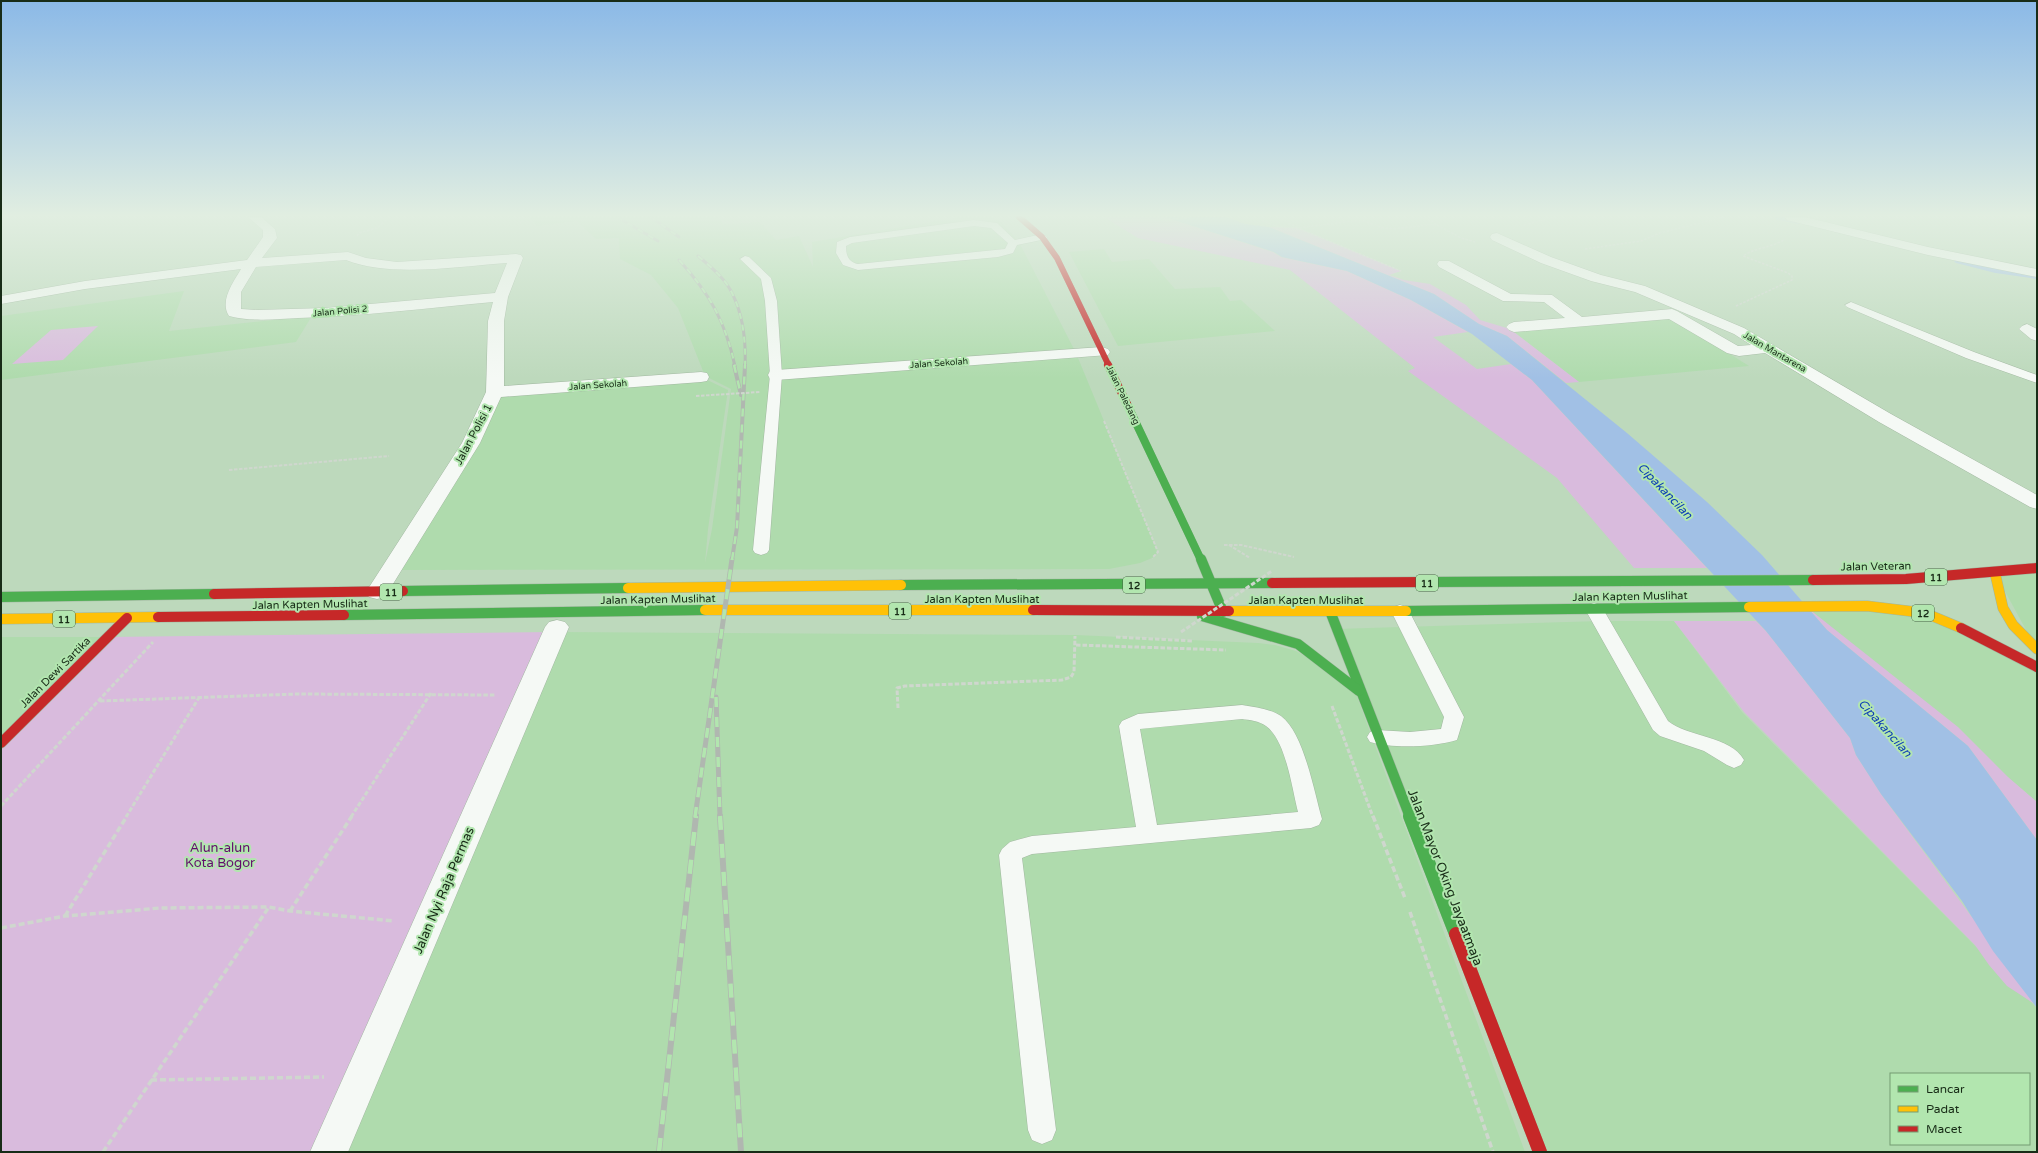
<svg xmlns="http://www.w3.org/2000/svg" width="2038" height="1153" font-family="'Varela Round',sans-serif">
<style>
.built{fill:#afdbad;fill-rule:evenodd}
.green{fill:#d9bbdd}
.water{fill:#a1c0e5}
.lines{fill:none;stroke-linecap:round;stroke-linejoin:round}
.stream{stroke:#a1c0e5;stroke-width:6}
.lane-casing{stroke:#a1b7a0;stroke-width:1}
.street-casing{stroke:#a1b7a0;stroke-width:1}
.fast-far2-casing{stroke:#a1b7a0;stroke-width:8}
.fast-far1-casing{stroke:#a1b7a0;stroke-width:11}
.fast-casing{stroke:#a1b7a0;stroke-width:14}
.slow-casing{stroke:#a1b7a0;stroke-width:11}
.jam-far3-casing{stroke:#a1b7a0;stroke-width:6}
.jam-far2-casing{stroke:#a1b7a0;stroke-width:8}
.jam-far1-casing{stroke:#a1b7a0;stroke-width:11}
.jam-casing{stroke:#a1b7a0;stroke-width:14}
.path-far3{stroke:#cfd7ce;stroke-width:1.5;stroke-dasharray:2.5 1.5;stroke-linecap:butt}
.path-far2{stroke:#cfd7ce;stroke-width:2;stroke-dasharray:3.5 1.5;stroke-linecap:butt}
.path-far1{stroke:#cfd7ce;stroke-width:3;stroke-dasharray:4.5 2;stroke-linecap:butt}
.path{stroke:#cfd7ce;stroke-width:3.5;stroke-dasharray:6 3;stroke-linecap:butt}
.lane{fill:#f5f9f5;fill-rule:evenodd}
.street{fill:#f5f9f5;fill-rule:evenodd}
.fast-far2{stroke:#4caf50;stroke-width:8}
.fast-far1{stroke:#4caf50;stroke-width:10}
.fast{stroke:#4caf50;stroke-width:14}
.slow{stroke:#ffc107;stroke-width:10}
.jam-far3{stroke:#c62828;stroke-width:6}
.jam-far2{stroke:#c62828;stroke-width:8}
.jam-far1{stroke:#c62828;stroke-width:10}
.jam{stroke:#c62828;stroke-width:14}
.rail-far3-casing{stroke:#b0b7b0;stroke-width:3}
.rail-far2-casing{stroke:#b0b7b0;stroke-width:4}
.rail-far1-casing{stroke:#b0b7b0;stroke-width:5}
.rail-casing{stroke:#b0b7b0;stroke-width:6}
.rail-far3{stroke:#b2e6af;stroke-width:2;stroke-dasharray:6;stroke-linecap:butt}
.rail-far2{stroke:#b2e6af;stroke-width:2.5;stroke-dasharray:8;stroke-linecap:butt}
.rail-far1{stroke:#b2e6af;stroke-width:3.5;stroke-dasharray:10;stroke-linecap:butt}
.rail{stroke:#b2e6af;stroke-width:4.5;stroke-dasharray:14;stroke-linecap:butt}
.path-bridge-far1{stroke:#cfd7ce;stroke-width:2;stroke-dasharray:3.5 1.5;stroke-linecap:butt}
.path-bridge{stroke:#cfd7ce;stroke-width:3;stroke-dasharray:4.5 2;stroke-linecap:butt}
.labels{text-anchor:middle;stroke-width:4;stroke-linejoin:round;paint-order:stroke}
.far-street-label{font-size:9px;fill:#182c17;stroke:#b2e6af}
.shield{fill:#b2e6af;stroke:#466445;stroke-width:1}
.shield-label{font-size:10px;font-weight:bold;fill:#182c17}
.street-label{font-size:11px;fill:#182c17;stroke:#b2e6af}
.water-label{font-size:12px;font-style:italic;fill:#0c3db7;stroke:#b2e6af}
.near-park-label{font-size:13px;fill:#620c6b;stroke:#b2e6af}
.near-street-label{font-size:13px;fill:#182c17;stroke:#b2e6af}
</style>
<rect width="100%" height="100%" fill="#bdd9bc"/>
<g class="built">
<path d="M530,217H716L724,224L760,222L776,240L799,236L813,267L812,242L960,217H993L1001,222L1019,242L1076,353L1158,552L1152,558L1140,563L1109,569L391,570L495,392L701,377L728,390L708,529L705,563L712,529L731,389L705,376L678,308L651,275L620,259L619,238L596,239L577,221L537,226Z"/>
<path d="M1104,249L1112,262L1149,259L1175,289L1220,287L1230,301L1241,300L1275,331L1118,346L1069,252Z"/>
<path d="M184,291L169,331L312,316L296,342L1,380V316Z"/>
<path d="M1668,315L1749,366L1579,382L1510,329Z"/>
<path d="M2037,568V650L1995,573Z"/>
<path d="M1809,609L1925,613L2037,667V802Z"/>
<path d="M1601,621H1674L1742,712L2037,1008V1152H1539L1335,629ZM1891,1074H2029V1144H1891Z"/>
<path d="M555,632L1075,635L1258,643L1275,645L1296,651L1352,683L1525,1152H329Z"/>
<path d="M1,637H107L1,743Z"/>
</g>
<g class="green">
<path d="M1104,217H1165L1273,252L1281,257L1347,271L1411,300L1468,332L1433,337L1477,369L1511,364L1532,380L1707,568H1634L1557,478L1408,371L1415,368L1290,270L1138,238Z"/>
<path d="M1269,227L1298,228L1401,271L1389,275L1404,280L1430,284L1466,305L1480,320L1510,329L1579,382L1566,383L1507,336L1479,324L1434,294Z"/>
<path d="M98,326L63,360L12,364L51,330Z"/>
<path d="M1809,609L1958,727L2008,777L2037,802V840L1968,746L1827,630Z"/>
<path d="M1674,621H1756L1766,631L1850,738L1856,755L1881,794L1971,916L2001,945L2031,991L2033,1003L2007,986L1989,965L1975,945L1744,712Z"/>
<path d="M555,632L329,1152H1V743L107,637Z"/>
</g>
<path class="water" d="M1165,217H1226L1245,224L1269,227L1434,294L1479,324L1507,336L1627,433L1707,502L1762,555L1827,630L1968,746L2037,840V1008L1993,951L1962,901L1881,794L1856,755L1850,738L1766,631L1532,380L1472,334L1411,300L1347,271L1282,257L1274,252Z"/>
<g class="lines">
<g class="stream">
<path d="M1778,217L1798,221"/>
<path d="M1957,260L1996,270L2037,276"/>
</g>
<defs>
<g id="lane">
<path d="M974,220L997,223L1015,240L1042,234L1047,237L1046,239L1017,245L1013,253L998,257L858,270L843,265L836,253L837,242L850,237ZM974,226L991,228L1008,243L1005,249L858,264C848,262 846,255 846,246L852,243Z"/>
<path d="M745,256L749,257L771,278L777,301L782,375L769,550L767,553L761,555L755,553L753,550L770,375L765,301L761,279L740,259Z"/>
<path d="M1851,302L1974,352L2037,375V383L1966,358L1847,307L1845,305Z"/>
<path d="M1594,603L1600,605L1603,609L1668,721C1687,737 1731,736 1744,760L1741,765L1734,768L1727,765L1704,751L1660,736L1653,730L1585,609L1588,605Z"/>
<path d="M1400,605L1406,607L1409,611L1464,717L1457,740C1433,747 1394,749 1370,742L1367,737L1370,732L1377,730L1410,732L1441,729L1444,717L1391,611L1394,607Z"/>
<path d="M1242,705C1255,707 1270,709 1281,716C1304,733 1314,792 1322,819L1319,825L1311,828L1032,854L1022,858L1056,1130L1052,1140L1042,1144L1032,1140L1028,1130L999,855L1002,849L1010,842L1032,836L1136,827L1119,726L1122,721L1138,714ZM1242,719C1250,720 1259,721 1266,726C1286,740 1292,789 1298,812L1157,825L1140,729Z"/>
</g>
<g id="street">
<path d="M248,217H261L275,229L277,238L262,258L348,252L366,258L397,262L516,254L521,255L523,258L508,297L504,321V386L701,372L707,373L709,377L707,381L701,382L501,397L480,443L388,592L385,597L377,599L369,597L366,592L462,443L486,392L488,321L493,302C428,308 363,316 298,318C276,319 251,322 229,316C219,301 234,281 241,269L85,289L1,304V296L85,281L247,260L263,237V230ZM346,260C390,278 460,266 507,263L495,293L325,308L258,310L241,309V292L256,267Z"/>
<path d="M1785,217H1805L1928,247L2037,269V277L1928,255L1787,220Z"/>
<path d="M1497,233L1551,257L1601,275L1645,286L1744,328L1891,414L2037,495V509L2030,507L1879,422L1765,353L1739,356L1727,353L1669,319L1514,332L1509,330L1506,327L1509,324L1514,322L1565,318L1544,302L1503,301L1439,267L1437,264L1439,261H1449L1511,294L1552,295L1582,317L1672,309L1677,311L1738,346L1751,345L1734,334L1635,292L1591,281L1541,263L1492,240L1490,237L1492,234Z"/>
<path d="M2027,324L2037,329V341L2031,339L2019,329L2022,326Z"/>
<path d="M1102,347L1108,349L1110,352L1108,355L776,380L770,379L768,375L770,371L776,370Z"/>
<path d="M557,620L565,622L569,627L348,1152H310L545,627L549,622Z"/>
</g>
<path id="fast-far2" d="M1127,404L1201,560"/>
<g id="fast-far1">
<path d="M1201,559L1223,612"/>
<path d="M1428,582L1813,580"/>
<path d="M901,585L1272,583"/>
<path d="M403,591L628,588"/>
<path d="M1,597L214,594"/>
<path d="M1330,611L1410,817"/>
<path d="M1406,611L1749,607"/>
<path d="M344,615L705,610"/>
<path d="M1202,616L1298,644L1359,691"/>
</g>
<path id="fast" d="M1410,816L1456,934"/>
<g id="slow">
<path d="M1995,573L2003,608L2013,625L2037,649"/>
<path d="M628,588L901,585"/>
<path d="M1749,607L1867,606L1925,613L1961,628"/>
<path d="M705,610H1033"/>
<path d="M1229,611H1406"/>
<path d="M1,619L158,617"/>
</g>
<path id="jam-far3" d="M1019,217L1042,237L1057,258L1109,366"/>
<path id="jam-far2" d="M1108,365L1127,404"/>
<g id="jam-far1">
<path d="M1813,580L1906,579L2037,568"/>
<path d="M1272,583L1428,582"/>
<path d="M214,594L403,591"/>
<path d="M1033,610L1229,611"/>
<path d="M158,617L344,615"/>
<path d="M1961,628L2037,667"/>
<path d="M1,743L127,618"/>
</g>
<path id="jam" d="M1456,934L1540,1152"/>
</defs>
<use href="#lane" class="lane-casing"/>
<use href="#street" class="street-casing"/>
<use href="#fast-far2" class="fast-far2-casing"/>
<use href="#fast-far1" class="fast-far1-casing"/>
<use href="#fast" class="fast-casing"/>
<use href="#slow" class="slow-casing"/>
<use href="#jam-far3" class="jam-far3-casing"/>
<use href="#jam-far2" class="jam-far2-casing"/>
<use href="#jam-far1" class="jam-far1-casing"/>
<use href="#jam" class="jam-casing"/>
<g class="path-far3">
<path d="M520,217L521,224"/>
<path d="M1153,217L1167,221L1189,217"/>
<path d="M1254,217L1279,227L1298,228L1401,271"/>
<path d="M1278,217L1298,228L1353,221H1364L1384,228L1394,229L1435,224L1461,238L1475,242"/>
<path d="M1339,217L1345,221"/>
<path d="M1424,217L1435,223"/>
<path d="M1524,225L1554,217"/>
<path d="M357,236L359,233L377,228L390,217"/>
<path d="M1585,249L1641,241L1660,233L1724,217"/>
<path d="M1736,306L1792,280V276L1788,273L1743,256C1756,247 1772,248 1785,239"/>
</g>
<g class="path-far2">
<path d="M1104,421L1158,552L1152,558"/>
<path d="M229,470L389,456"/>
<path d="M1224,545H1241L1294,557"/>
<path d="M1229,545L1250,558"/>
</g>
<g class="path-far1">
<path d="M1116,637L1193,641"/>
<path d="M1076,645L1226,650"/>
<path d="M100,701L298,694L495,695"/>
<path d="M1332,706L1373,817"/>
<path d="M898,708L897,688L905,686L1062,680L1071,677L1074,672L1075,636"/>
<path d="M1,806L153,642"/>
<path d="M126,817L200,696"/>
<path d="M351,817L431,693"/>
</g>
<g class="path">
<path d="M1373,816L1405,898"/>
<path d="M290,911L352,816"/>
<path d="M1410,912L1493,1152"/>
<path d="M65,916L127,816"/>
<path d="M1,928L65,916L160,908L269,907L290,911L394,921"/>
<path d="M151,1080L324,1077"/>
<path d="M103,1152L269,907"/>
</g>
<use href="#lane" class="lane"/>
<use href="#street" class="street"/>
<use href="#fast-far2" class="fast-far2"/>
<use href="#fast-far1" class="fast-far1"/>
<use href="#fast" class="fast"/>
<use href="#slow" class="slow"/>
<use href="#jam-far3" class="jam-far3"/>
<use href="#jam-far2" class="jam-far2"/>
<use href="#jam-far1" class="jam-far1"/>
<use href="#jam" class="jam"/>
<defs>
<g id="rail-far3">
<path d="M617,217L658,241"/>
<path d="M651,217L679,237"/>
<path d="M698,256C711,267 726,279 733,295C743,316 746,343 745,366"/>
<path d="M679,260C710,294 725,321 735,366"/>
</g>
<g id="rail-far2">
<path d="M734,365L741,395"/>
<path d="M732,560L737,527L745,365"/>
</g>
<g id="rail-far1">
<path d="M716,697L720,817"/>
<path d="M695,817L732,559"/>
</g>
<g id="rail">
<path d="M720,816L741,1152"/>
<path d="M659,1152L696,816"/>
</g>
</defs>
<use href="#rail-far3" class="rail-far3-casing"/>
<use href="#rail-far2" class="rail-far2-casing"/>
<use href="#rail-far1" class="rail-far1-casing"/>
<use href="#rail" class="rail-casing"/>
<use href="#rail-far3" class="rail-far3"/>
<use href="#rail-far2" class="rail-far2"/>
<use href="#rail-far1" class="rail-far1"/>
<use href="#rail" class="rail"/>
<path class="path-bridge-far1" d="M696,396L760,392"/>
<path class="path-bridge" d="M1181,632L1272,571"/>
</g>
<linearGradient id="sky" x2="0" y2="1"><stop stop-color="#8bb9e7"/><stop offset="0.57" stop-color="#e1eee1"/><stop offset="1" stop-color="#e1eee1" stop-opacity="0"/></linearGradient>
<rect width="2038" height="378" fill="url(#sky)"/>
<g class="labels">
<g class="far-street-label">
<text transform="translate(340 311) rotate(-5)" y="3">Jalan Polisi 2</text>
<text transform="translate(1775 352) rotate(30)" y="3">Jalan Mantarena</text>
<text transform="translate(939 363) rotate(-4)" y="3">Jalan Sekolah</text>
<text transform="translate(598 385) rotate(-4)" y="3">Jalan Sekolah</text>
<text transform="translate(1123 395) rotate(64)" y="3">Jalan Paledang</text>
</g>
<g class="shield">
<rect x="1925" y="569" width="22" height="16" rx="3"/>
<rect x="1416" y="575" width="22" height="16" rx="3"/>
<rect x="1123" y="577" width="22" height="16" rx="3"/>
<rect x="380" y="584" width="22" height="16" rx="3"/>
<rect x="889" y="603" width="22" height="16" rx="3"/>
<rect x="1912" y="605" width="22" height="16" rx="3"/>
<rect x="53" y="611" width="22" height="16" rx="3"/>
</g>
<g class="shield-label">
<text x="1936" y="581">11</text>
<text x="1427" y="587">11</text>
<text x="1134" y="589">12</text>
<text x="391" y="596">11</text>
<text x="900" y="615">11</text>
<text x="1923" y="617">12</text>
<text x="64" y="623">11</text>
</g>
<g class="street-label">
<text transform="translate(473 434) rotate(-62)" y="4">Jalan Polisi 1</text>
<text transform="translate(1876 566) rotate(-1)" y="4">Jalan Veteran</text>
<text transform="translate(1630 596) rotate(-1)" y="4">Jalan Kapten Muslihat</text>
<text transform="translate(658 599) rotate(-1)" y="4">Jalan Kapten Muslihat</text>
<text x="982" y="603">Jalan Kapten Muslihat</text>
<text x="1306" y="604">Jalan Kapten Muslihat</text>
<text transform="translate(310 604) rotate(-1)" y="4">Jalan Kapten Muslihat</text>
<text transform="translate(55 672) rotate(-45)" y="4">Jalan Dewi Sartika</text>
</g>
<g class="water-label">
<text transform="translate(1665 491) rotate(46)" y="4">Cipakancilan</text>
<text transform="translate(1885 728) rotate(48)" y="4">Cipakancilan</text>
</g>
<g class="near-park-label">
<text x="220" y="852">Alun-alun<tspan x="220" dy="15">Kota Bogor</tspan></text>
</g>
<g class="near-street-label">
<text transform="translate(1446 877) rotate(69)" y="5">Jalan Mayor Oking Jayaatmaja</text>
<text transform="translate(443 890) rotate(-67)" y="5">Jalan Nyi Raja Permas</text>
</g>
</g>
<rect width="2038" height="1153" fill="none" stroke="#182c17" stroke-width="4"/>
<rect x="1890" y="1073" width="140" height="72" fill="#b2e6af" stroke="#749c72"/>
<rect x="1898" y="1086" width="20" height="6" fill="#4caf50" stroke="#749c72"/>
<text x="1926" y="1093" font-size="12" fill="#182c17">Lancar</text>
<rect x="1898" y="1106" width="20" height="6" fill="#ffc107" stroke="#749c72"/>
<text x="1926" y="1113" font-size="12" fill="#182c17">Padat</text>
<rect x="1898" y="1126" width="20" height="6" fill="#c62828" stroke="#749c72"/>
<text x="1926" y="1133" font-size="12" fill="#182c17">Macet</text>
</svg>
